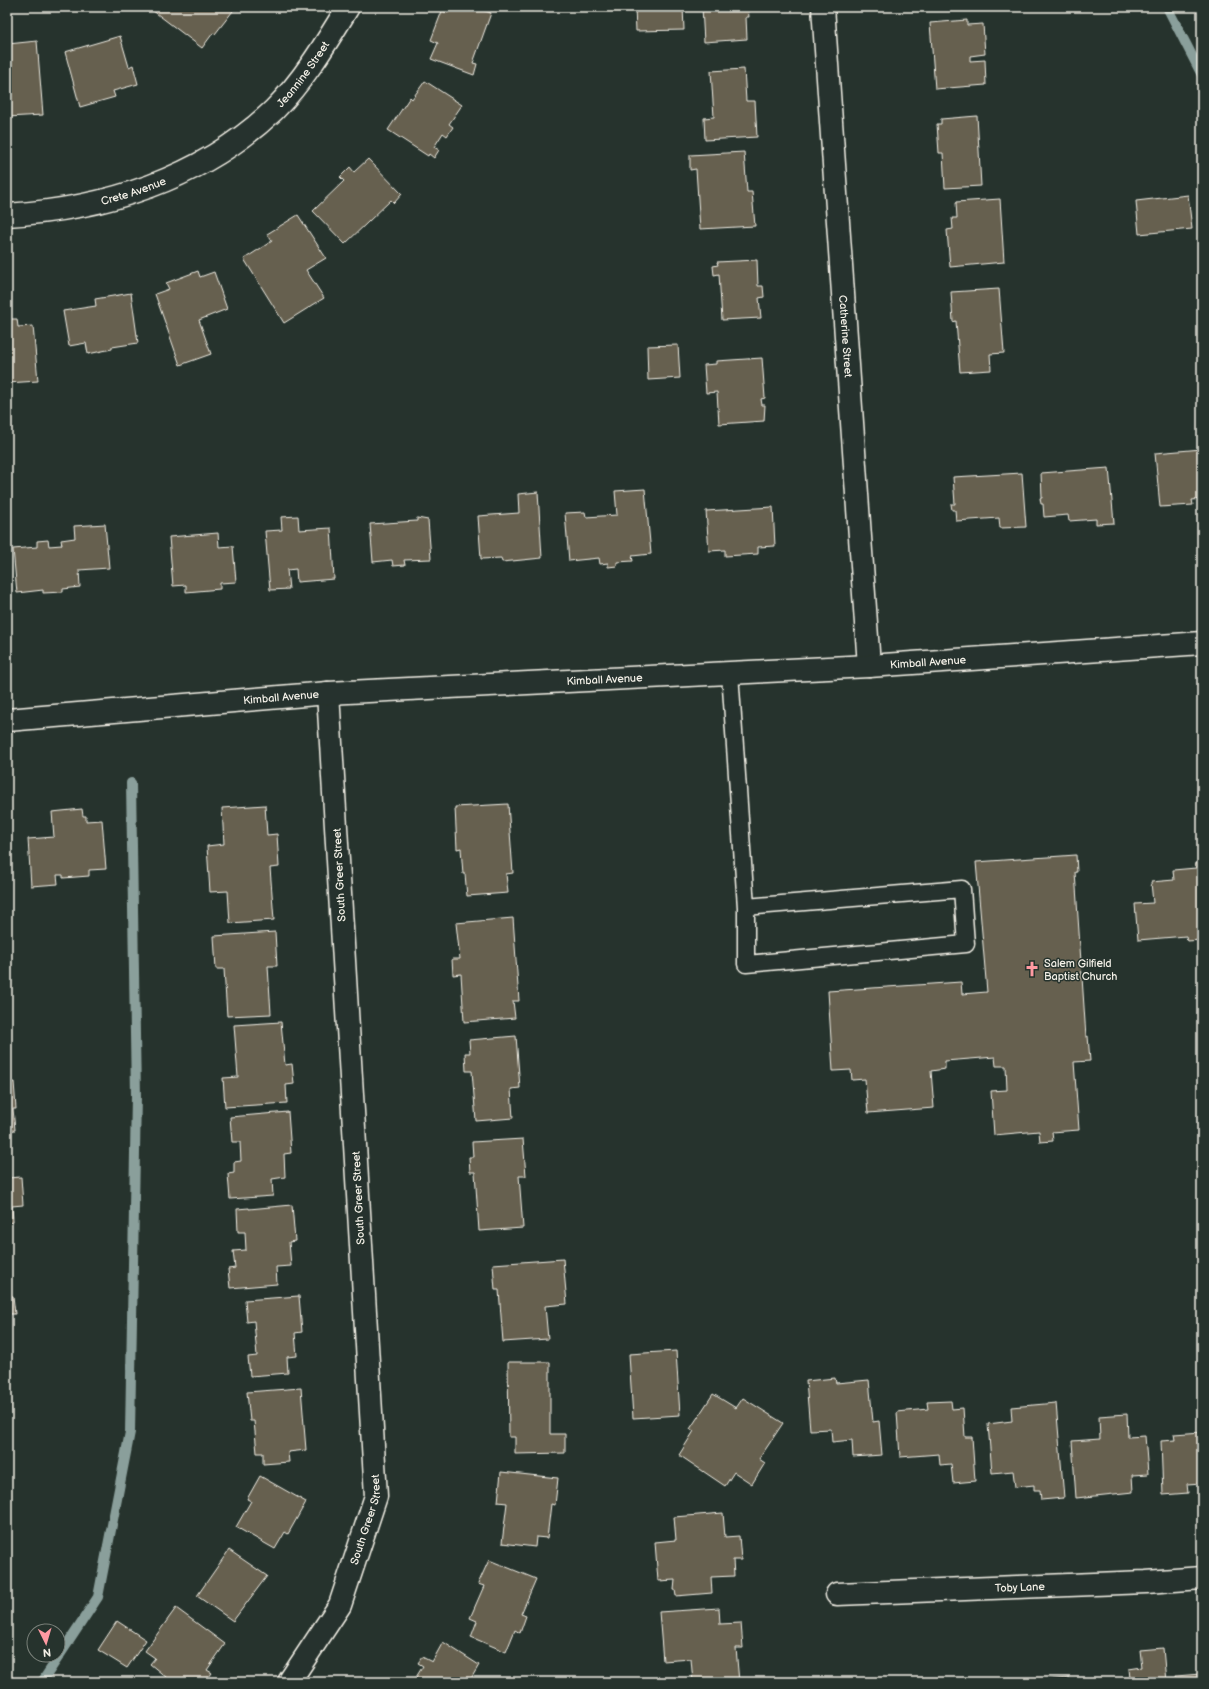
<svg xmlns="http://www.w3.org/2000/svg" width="1209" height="1689" font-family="'Balsamiq Sans',sans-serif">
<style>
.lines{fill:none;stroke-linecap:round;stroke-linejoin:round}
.stream{stroke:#8a9f9b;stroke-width:10}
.building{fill:#66604f;stroke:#f4f1e8}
.service-casing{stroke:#f4f1e8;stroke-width:19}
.minor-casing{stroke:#f4f1e8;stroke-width:25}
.secondary-casing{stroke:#f4f1e8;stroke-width:25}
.service{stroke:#26332d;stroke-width:16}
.minor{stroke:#26332d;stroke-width:22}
.secondary{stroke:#26332d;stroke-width:22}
.labels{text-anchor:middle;stroke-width:3;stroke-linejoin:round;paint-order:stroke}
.street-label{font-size:11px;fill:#f4f1e8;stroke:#26332d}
.poi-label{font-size:11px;fill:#f4f1e8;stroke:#26332d;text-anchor:start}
</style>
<rect width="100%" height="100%" fill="#26332d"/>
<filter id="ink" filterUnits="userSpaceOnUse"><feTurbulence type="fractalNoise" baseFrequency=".025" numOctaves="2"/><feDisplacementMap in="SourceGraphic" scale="8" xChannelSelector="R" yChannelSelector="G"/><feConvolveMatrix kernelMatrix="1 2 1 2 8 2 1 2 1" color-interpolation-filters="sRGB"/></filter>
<g filter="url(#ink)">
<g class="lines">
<g class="stream">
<path d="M1167,7L1202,75"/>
<path d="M42,1682L98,1597L130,1432L136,1096L131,783"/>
</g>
</g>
<g class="building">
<path d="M148,7H236L215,34L213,33L202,48Z"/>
<path d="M450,7H474L491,13L473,63L477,64L474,75L431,59L438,43L431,40L442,11L448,13Z"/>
<path d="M635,7H683L684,30L636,31Z"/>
<path d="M702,7H748L749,17H746L747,39L704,42Z"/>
<path d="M967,20V25L983,24L985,54L970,56V61L985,60L986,85L935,89L930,23Z"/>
<path d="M120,36L129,67L133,65L138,84L113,91L115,97L80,107L65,52Z"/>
<path d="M37,41L43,115L7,117V62L8,65L9,64L8,44Z"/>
<path d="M744,69L746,101H755L757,137L705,140L704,118L714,117L711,71Z"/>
<path d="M425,81L462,105L449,124L453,127L447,136L443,133L434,147L439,150L434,158L429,154L428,156L388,130L410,97L412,99Z"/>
<path d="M977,116L981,186L945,188L943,153H939L937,124H941V119Z"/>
<path d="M744,152L747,192H752L755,226L700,229L696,169L690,170V155Z"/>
<path d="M368,159L402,194L394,203L391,200L345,244L313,211L344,181L340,177L350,167L354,172Z"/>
<path d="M1188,195L1192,229L1139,234L1136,201Z"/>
<path d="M1000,199L1004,262L950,267L947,230L953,229L952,218H957L956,202Z"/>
<path d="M298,215L326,258L306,270L324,298L284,323L244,259L272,241L267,234Z"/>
<path d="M757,260L758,286H763L764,297L759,298L761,318L722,320L719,274L714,275L713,266L718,265L717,262Z"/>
<path d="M198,271L200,277L214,272L227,309L199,320L211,354L180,365L155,294L169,289L166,283Z"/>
<path d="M999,289L1004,353L990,354L991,370L960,372L956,321L953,322L951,292Z"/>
<path d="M131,293L138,343L112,347V349L88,354L86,343L69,346L63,311L96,306L95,299Z"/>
<path d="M7,319H17L18,327L33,326L38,381L7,383Z"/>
<path d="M678,345L680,378L648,380L647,346Z"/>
<path d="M762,358L765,398L761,399L762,405H765L764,421L719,424L717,392L706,393L704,365L716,364V361Z"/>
<path d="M1202,449V499L1192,500L1193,505L1160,507L1155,453Z"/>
<path d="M1109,468L1114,523L1096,524V519L1069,521L1068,515L1044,517L1043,504H1041L1040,498H1042L1041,473Z"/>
<path d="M1022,473L1026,527L1000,528L999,518L956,521L955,510H952L951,504H955L953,477Z"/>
<path d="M645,489L651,554L632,556L633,561L617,562V566L608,567V563L600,564L599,558L569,561L565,513L585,512L586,517L617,515L615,491Z"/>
<path d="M538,492L542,558L502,562L501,558L481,559L478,516L519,513L518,494Z"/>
<path d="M773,507L775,546L758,547V554L725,556V550L709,551L706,511Z"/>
<path d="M298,516L299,530L331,528L334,579L297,582L296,569L287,570L289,589L270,590L265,531L282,530L281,517Z"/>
<path d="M417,518L428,520L431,559L404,560L405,565L393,566L392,560L373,562L370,524L417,521Z"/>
<path d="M105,524L109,568L79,570L80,587L63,589V592L43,593V590L17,593L13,549L37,547V541L48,540L49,546L62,545L61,540L75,538L74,526Z"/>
<path d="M218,533L219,547L233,546L236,582L220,583V589L186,592V585L173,586L169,537Z"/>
<path d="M508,804L513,873L506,874L508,893L467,896L465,874H463L461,848L457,849L455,807Z"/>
<path d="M265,805L267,835L277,834L279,867L270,868L274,920L230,923L228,891L210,892L207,846L224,844L222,808Z"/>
<path d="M82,809L83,816H86V821L102,820L106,869L89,870V876L63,878V875H57L58,884L31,886L28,839L54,837L52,812Z"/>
<path d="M1076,855L1077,872H1075L1086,1037L1088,1036L1090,1061L1074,1062L1079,1130L1052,1132L1053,1141L1040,1142L1039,1131L994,1135L991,1091L1007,1090L1006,1066H996L995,1057L945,1061V1069L931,1071L934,1108L868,1113L865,1079L852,1080L851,1070L833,1071L828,991L961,982L962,994L987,992L976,862Z"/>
<path d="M1202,863V940L1187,941L1186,936L1138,940L1135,904L1153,903L1151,882L1174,880L1173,870L1196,868L1195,864Z"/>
<path d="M513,918L519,1001H513L515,1018L464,1022L461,974L453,975L452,959H460L456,923Z"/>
<path d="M275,932L277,966H268L271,1014L227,1016L224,969H216L214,936Z"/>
<path d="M281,1022L285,1065L292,1064L294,1084L286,1085L287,1103L225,1107L223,1078L238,1077L234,1025Z"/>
<path d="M516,1036L520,1088L511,1089L513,1118L476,1121L472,1071H466L465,1053H470L469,1040Z"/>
<path d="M14,1082L16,1109H13L15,1130L7,1131V1083Z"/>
<path d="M288,1112L291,1153L284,1154L285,1177L272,1179L273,1196L230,1199L228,1174L234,1173V1162L241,1161L240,1142H232L230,1117Z"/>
<path d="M523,1139L526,1176H519L523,1228L479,1231L475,1172H470L469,1157H473L472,1142Z"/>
<path d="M21,1177L23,1205L12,1206L13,1222L7,1223V1178Z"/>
<path d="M292,1205L295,1241L289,1242L291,1266L276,1267L277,1284L230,1288L228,1269L235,1268L233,1251L246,1250L245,1232H238L237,1209L249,1208V1209Z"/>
<path d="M563,1259L567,1304L545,1306L548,1339L503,1342L499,1290H495L493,1264Z"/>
<path d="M7,1296H13L15,1314H7Z"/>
<path d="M299,1296L302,1332L295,1333L297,1356L287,1357L288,1373L250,1376L248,1357L257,1356L254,1321L247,1322L245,1300Z"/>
<path d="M676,1351L680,1415L633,1418L629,1354Z"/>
<path d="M508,1362H550V1434H565V1453L515,1454V1437H509Z"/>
<path d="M7,1367H10L8,1384H7Z"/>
<path d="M835,1378L836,1383L869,1380L873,1422L879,1421L882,1455L853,1457L852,1440L832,1442L831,1429L810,1430L806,1381Z"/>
<path d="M301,1388L306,1450L288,1452L289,1462L263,1464V1453H257L254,1421H250L247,1392Z"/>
<path d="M713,1394L736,1408L743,1398L783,1423L759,1459L765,1463L752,1484L734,1472L725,1486L679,1455L694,1431L690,1429Z"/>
<path d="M7,1399H11L10,1415H7Z"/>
<path d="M951,1401L952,1409L963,1408L965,1437H972L975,1481L953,1483L951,1464L940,1465L939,1454L900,1457L897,1412L928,1409L927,1402Z"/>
<path d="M1056,1403L1064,1498L1041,1500L1040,1490H1034V1485L1015,1487L1013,1471L992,1473L988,1424L1012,1421L1011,1407Z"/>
<path d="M1127,1414L1128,1437L1145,1436L1148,1474L1132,1475L1133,1492L1076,1498L1072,1441L1100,1439L1099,1416Z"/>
<path d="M1202,1432V1483L1187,1484L1188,1493L1163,1495L1161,1441L1175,1440L1174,1434Z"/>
<path d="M501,1472L558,1478L555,1505L551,1504L547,1538L536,1537L535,1547L502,1543L507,1503L498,1502Z"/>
<path d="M260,1476L306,1502L288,1534L285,1532L275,1549L236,1527L251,1501L247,1499Z"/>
<path d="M723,1513L725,1537L739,1536L741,1560H733L734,1576L711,1577L712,1593L676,1596L675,1590H674L675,1580L658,1581L655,1542L676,1540L674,1517Z"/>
<path d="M229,1550L267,1576L233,1621L197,1596Z"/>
<path d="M489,1560L536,1579L521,1614L526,1616L520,1633L515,1630L506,1652L471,1637L477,1621L470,1618L484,1586L478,1584Z"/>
<path d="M176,1608L225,1644L207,1670L212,1673L205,1682H172L150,1664L155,1658L145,1651Z"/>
<path d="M719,1608L720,1624L741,1623L743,1648H736L739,1682H693L691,1659L663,1661L659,1612Z"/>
<path d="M117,1621L146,1640L127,1668L98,1650Z"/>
<path d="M443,1642L479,1665L469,1682H413L423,1666L418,1663L422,1657L432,1662Z"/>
<path d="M1163,1648L1166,1682H1092L1130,1678L1129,1669L1142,1667L1140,1650Z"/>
<path d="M1200,1661H1202V1682H1177L1176,1676L1201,1674Z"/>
<path d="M1070,1678V1682H1042V1680Z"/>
</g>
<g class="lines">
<defs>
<path id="service" d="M730,673L746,907L962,889L966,944L746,964V907"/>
<g id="minor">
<path id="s1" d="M823,7L869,666"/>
<path id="s2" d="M7,215C105,209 202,179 274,110C304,80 326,43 348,7"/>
<path id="s3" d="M837,1594L1146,1582L1202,1578"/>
<path id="s4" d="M289,1682L340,1605L376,1496L328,693"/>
</g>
<g id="secondary">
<path id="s5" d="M7,720L328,693L869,666L1202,643"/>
</g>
</defs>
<use href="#service" class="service-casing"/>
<use href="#minor" class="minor-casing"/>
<use href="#secondary" class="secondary-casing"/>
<use href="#service" class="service"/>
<use href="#minor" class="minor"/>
<use href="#secondary" class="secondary"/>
</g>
</g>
<defs>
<symbol id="church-bare" viewBox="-9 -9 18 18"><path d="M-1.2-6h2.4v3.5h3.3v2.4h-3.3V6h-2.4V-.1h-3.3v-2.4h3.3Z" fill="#ff9aa2" stroke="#26332d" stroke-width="2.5" paint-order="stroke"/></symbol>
</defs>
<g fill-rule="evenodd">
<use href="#church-bare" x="1021" y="958" width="22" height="22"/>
</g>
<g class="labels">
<g class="street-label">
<text dy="4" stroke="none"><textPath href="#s2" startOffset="339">Jeannine Street</textPath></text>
<text dy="4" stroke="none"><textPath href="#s2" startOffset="129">Crete Avenue</textPath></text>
<text dy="4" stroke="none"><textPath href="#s1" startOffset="330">Catherine Street</textPath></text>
<text dy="4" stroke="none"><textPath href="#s5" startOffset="923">Kimball Avenue</textPath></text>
<text dy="4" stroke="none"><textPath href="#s5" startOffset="599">Kimball Avenue</textPath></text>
<text dy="4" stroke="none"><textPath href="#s5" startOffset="275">Kimball Avenue</textPath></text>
<text transform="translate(339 875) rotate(-93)" y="4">South Greer Street</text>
<text transform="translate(358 1198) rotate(-93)" y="4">South Greer Street</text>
<text dy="4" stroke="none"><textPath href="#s4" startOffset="182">South Greer Street</textPath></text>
<text dy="4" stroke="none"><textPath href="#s3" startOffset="183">Toby Lane</textPath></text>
</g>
<g class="poi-label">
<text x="1044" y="967">Salem Gilfield<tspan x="1044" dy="13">Baptist Church</tspan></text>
</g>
</g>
<rect width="1209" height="1689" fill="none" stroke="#26332d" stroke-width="24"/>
<rect x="12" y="12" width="1185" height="1665" fill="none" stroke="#f4f1e8" stroke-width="1.5" filter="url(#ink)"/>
<g transform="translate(46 1643) rotate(175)"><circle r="19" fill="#26332d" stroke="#787f78"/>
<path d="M0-3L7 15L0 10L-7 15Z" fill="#ff9aa2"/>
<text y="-6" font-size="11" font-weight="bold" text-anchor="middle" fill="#f4f1e8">N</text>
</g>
</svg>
